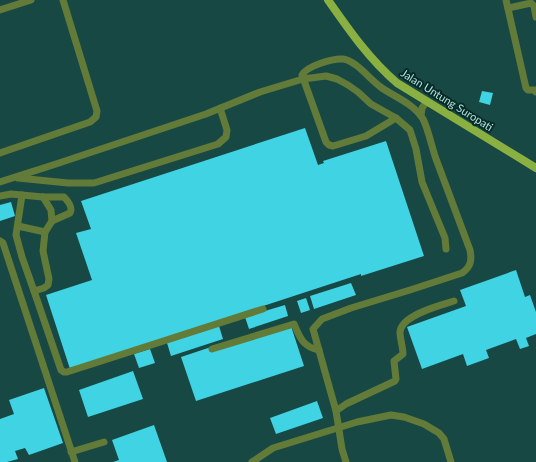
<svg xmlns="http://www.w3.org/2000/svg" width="536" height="462" font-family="Lato,sans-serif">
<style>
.building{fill:#3fd3e3}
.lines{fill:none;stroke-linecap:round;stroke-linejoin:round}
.minor{stroke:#637b39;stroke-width:7}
.major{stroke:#8bb042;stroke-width:8}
.labels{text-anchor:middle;stroke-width:4;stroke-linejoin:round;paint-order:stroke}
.street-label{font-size:11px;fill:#b8e1db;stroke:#052c29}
</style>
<rect width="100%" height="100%" fill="#184843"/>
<g class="building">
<path d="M482,91L493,93L490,105L479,102Z"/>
<path d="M305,128L318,165L324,163L323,161L386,141L424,256L361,276V274L70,369L46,295L92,280L76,233L91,229L81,201Z"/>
<path d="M11,202L15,216L0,221V205Z"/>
<path d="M516,270L525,297L530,295L536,312V334L526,338L529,346L520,349L516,339L486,350L489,358L467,366L463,354L422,369L407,327L466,306L460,290Z"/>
<path d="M351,283L356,295L314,309L310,296Z"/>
<path d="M306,298L310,310L301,313L297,301Z"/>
<path d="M285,305L288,316L249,329L245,317Z"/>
<path d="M219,326L223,339L171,356L167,343Z"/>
<path d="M291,326L304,366L196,401L181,357L211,347Z"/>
<path d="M150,349L155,363L139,368L134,354Z"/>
<path d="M133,371L143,399L88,417L79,390Z"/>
<path d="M44,388L63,443L29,455L25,448L15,451L18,459L7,462H0V419L14,414L9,400Z"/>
<path d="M317,401L323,418L276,434L270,418Z"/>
<path d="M154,425L167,462H113L119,460L112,440Z"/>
</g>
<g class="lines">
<g class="minor">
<path d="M506,0L526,88L528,90H536V92"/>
<path d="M508,8L531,3L534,6L536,17"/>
<path d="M0,10L31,0"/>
<path d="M421,116L422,108L427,101"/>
<path d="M0,153L90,122L96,117L97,111L63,0"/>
<path d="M18,178L68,183H94L218,144L226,137L227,130L220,108"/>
<path d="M0,182L56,164L206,114L260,92L303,79L326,76L337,79L348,85L358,92L371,104L396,118L410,130L416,149L422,182L445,238L446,249"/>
<path d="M22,195L16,235L22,257L34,291L44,288L48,285L49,279L43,251L45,232"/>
<path d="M0,196L11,194L43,197H64C68,201 73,208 70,213L52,221"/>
<path d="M18,226L45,232L52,221L51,210L43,197"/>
<path d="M0,241L3,243L75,462"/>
<path d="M34,291L61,370L64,372H67L263,309"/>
<path d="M212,349L294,324C300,338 303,347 319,350"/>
<path d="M336,411L313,329L322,319L351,308L410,290L462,273C471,267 472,260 470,250C459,220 447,189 436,159C432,148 428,128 423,119C414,104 395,97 382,88C370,80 357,61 343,59C333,58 307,66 302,75L326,142L329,145L333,146L366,136L396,118"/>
<path d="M71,452L104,442"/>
<path d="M252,462L273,448L357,422L391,415L404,417L424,424L439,433L444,439L451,462"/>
<path d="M346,462L342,449L336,411L346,404L395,381L396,379L394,361L403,354C403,347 400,339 400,332C401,315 441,305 454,301"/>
</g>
<path class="major" d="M328,0C349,30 369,59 397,83L536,168"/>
</g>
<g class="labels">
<g class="street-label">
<text transform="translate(447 100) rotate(32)" y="4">Jalan Untung Suropati</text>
</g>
</g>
</svg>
